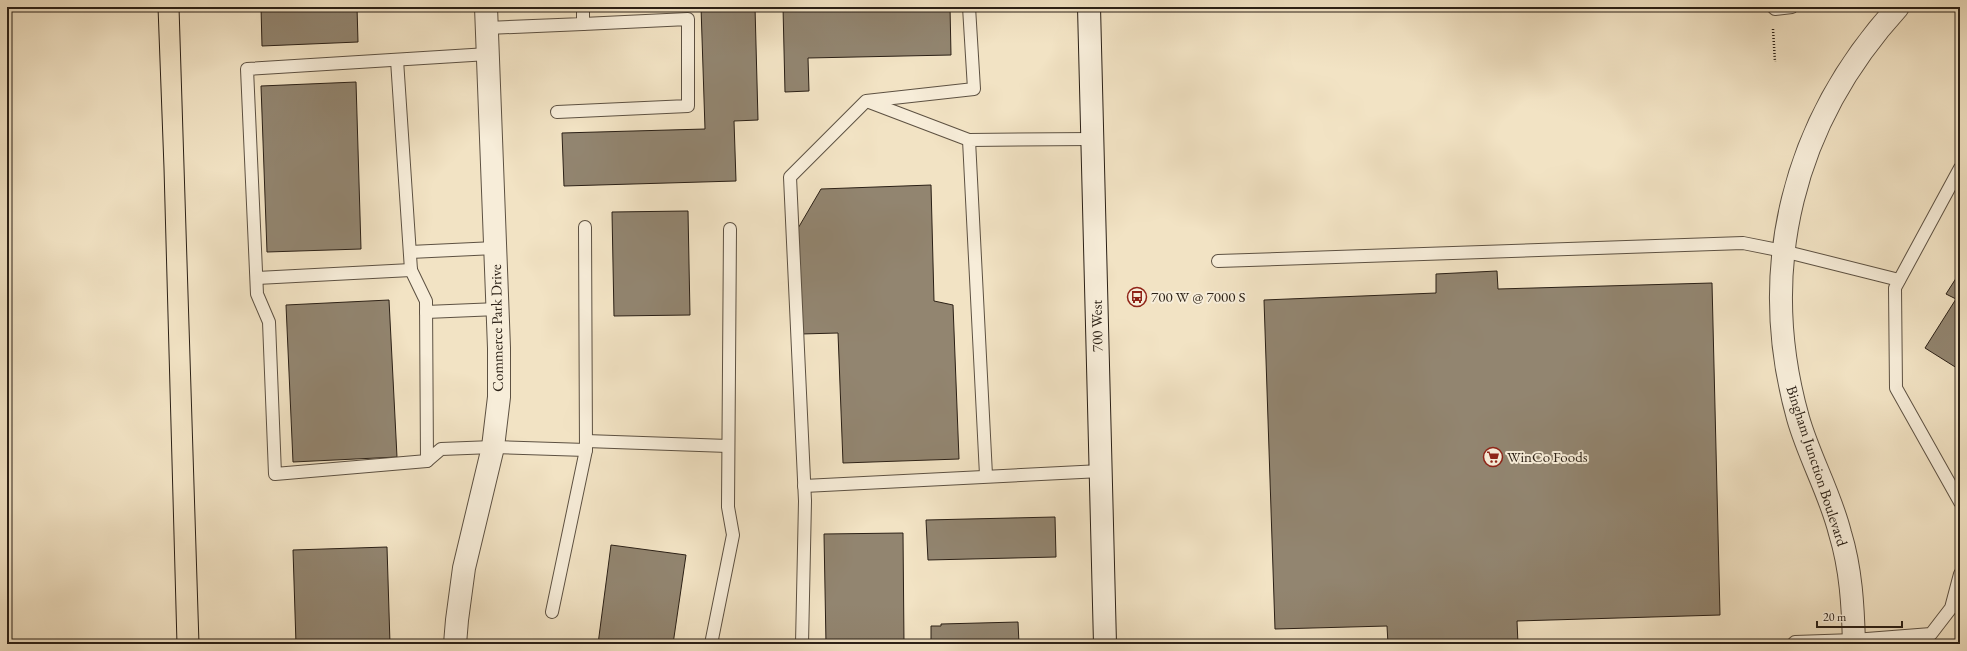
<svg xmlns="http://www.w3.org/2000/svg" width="1967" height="651" font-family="'EB Garamond',serif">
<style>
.building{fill:#928570;stroke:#2b2016}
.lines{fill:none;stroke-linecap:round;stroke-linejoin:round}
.service-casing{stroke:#5d5142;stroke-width:14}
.minor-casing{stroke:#5d5142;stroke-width:24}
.tertiary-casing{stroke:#5d5142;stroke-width:24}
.secondary-casing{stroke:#2b2016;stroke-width:24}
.path{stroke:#2b2016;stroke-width:2.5;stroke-dasharray:1 2;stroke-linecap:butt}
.service{stroke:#f7edd9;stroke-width:12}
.minor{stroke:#f7edd9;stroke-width:22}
.tertiary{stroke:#f7edd9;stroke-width:22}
.secondary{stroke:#f7edd9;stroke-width:22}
.tram{stroke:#2b2016;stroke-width:1}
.labels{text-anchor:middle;stroke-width:4;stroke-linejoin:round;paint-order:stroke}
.poi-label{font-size:15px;fill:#2b2016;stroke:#f7edd9;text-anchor:start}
.street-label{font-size:15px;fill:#2b2016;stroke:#f7edd9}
</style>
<rect width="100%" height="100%" fill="#f2e3c4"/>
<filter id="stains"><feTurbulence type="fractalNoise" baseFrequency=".005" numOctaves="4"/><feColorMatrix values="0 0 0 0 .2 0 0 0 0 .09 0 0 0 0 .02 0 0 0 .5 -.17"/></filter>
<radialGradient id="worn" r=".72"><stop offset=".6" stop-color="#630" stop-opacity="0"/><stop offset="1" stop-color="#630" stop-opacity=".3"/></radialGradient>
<g class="building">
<path d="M261,7H357L358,42L262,46Z"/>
<path d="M701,7H755L758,120L734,121L736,181L564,186L562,133L705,129Z"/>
<path d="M783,7H950L951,55L808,58L809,91L785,92Z"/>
<path d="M356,82L361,249L267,252L261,86Z"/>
<path d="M931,185L934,301L953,305L959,459L843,463L838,333L801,334L797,230L821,189Z"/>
<path d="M688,211L690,315L614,316L612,212Z"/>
<path d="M1497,271L1498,289L1712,283L1720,615L1517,621L1518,644H1388L1387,626L1275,629L1264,300L1436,293V274Z"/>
<path d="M1960,272V370L1925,348L1956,299L1946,294Z"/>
<path d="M389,300L397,457L293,462L286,305Z"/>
<path d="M1055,517L1056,557L928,560L926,520Z"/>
<path d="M903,533L904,644H826L824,534Z"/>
<path d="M611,545L686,555L673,644H598Z"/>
<path d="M387,547L390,644H296L293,550Z"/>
<path d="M1018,622L1019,644H931V626H941V624Z"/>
</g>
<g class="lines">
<defs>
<g id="service">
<path d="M1773,7L1775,9L1792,7"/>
<path d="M487,28L583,24V7"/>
<path d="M488,54L247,69L257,294L269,322L275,474L427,461L441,449L493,447L586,450L585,227"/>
<path d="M397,60L411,270L426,301L427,461"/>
<path d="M869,102L969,140"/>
<path d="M557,112L688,106V19L583,24"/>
<path d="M1960,168L1895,288L1896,388L1960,502"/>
<path d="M410,252L495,248"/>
<path d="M1218,261L1743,243L1783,251L1899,280"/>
<path d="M257,278L411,270"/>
<path d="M426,312L498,309"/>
<path d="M586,441L728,446"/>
<path d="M986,475L969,140L1093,139"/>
<path d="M804,486L1101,471"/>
<path d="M552,612L586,450"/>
<path d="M711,644L733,535L728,507L730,229"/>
<path d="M802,644L805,501L790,177L866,101L974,89L969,7"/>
<path d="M1793,644L1795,642L1854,640L1931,634L1951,608L1960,574"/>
</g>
<path id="minor" d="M455,644L457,620L464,568L493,447L499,397V348L486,7"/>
<path id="tertiary" d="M1854,644C1853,606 1851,569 1840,533C1830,493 1809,457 1798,418C1756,268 1793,122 1898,7"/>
<path id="secondary" d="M1089,7L1105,644"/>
</defs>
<use href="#service" class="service-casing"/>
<use href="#minor" class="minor-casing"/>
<use href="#tertiary" class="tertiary-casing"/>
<use href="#secondary" class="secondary-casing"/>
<path class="path" d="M1773,29L1775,62"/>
<use href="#service" class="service"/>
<use href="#minor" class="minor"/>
<use href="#tertiary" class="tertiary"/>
<use href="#secondary" class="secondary"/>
<g class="tram">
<path d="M158,7L164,168L177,644"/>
<path d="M179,7L199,644"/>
</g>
</g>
<defs>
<symbol id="bus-ring" viewBox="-11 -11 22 22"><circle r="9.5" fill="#f7edd9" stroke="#8f2418" stroke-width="1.5"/><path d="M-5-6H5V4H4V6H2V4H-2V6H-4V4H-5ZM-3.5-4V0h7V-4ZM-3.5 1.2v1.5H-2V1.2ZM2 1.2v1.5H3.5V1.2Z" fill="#8f2418"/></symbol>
<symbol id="supermarket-ring" viewBox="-11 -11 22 22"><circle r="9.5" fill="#f7edd9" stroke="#8f2418" stroke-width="1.5"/><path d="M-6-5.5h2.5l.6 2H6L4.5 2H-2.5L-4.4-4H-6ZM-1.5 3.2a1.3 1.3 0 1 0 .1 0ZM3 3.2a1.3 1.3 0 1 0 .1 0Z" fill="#8f2418"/></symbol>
</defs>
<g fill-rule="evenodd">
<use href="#bus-ring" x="1126" y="286" width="22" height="22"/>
<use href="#supermarket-ring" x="1482" y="446" width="22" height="22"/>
</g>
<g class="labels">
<g class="poi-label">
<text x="1151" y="302">700 W @ 7000 S</text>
<text x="1507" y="462">WinCo Foods</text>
</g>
<g class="street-label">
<text transform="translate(1097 326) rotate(-91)" y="5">700 West</text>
<text transform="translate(497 328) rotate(-91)" y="5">Commerce Park Drive</text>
<text transform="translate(1817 466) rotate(72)" y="5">Bingham Junction Boulevard</text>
</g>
</g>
<rect width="1967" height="651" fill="none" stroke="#f2e3c4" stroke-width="24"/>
<rect x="8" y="8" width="1951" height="635" fill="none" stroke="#2b2016" stroke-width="2"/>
<rect x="12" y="12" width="1943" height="627" fill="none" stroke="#2b2016"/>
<path d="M1817 621v6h85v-6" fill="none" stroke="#2b2016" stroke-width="2"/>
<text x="1823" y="621" font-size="12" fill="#2b2016" stroke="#f7edd9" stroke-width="3" paint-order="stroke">20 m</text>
<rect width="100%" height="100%" filter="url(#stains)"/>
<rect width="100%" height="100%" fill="url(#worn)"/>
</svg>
